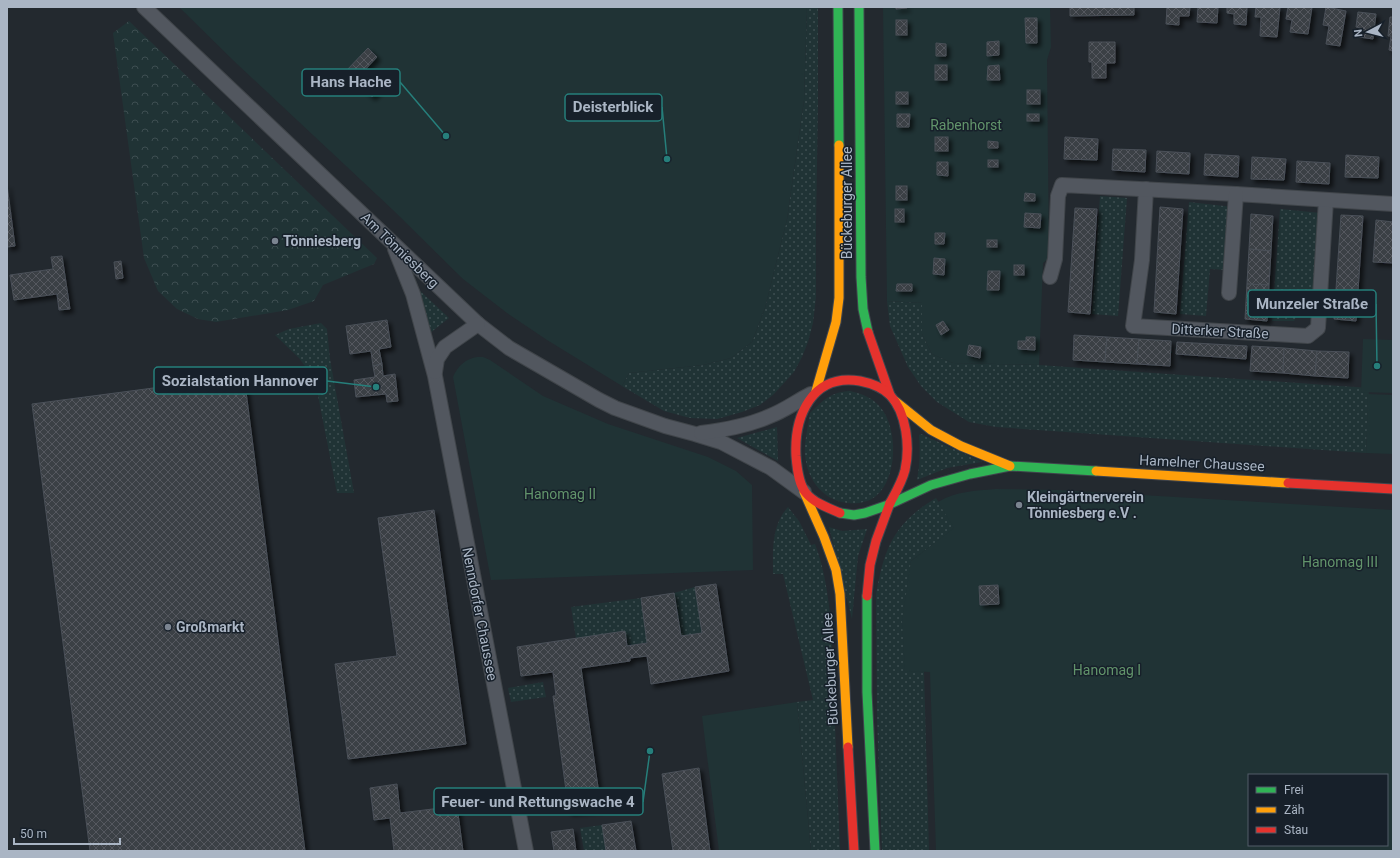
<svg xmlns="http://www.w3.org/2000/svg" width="1400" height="858" font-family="Roboto,sans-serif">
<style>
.grass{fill:url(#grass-dots)}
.forest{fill:url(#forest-crowns)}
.green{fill:#203335;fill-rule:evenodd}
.building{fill:url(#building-cross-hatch);stroke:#4a5058;filter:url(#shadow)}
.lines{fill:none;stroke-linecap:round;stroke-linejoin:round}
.street-casing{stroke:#40454a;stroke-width:16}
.fast-casing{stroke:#40454d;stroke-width:11}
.slow-casing{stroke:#40454d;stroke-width:11}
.jam-casing{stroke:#40454d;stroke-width:11}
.street{stroke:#52575f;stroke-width:14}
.fast{stroke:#30b455;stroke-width:9}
.slow{stroke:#ff9f0a;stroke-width:9}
.jam{stroke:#e5322d;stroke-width:9}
.poi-dot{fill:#7b8490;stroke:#17202a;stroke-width:1.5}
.labels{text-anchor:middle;stroke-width:3;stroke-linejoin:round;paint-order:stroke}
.park-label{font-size:14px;fill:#62946b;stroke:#17202a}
.street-label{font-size:14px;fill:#aab5c4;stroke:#17202a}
.poi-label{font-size:14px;font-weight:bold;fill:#aab5c4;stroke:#17202a;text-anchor:start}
.leader{fill:none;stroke:#267f7b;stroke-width:1.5}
.callout-dot{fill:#267f7b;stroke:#17202a;stroke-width:1.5}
.callout{fill:#17202a;stroke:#267f7b;stroke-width:1.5}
.callout-label{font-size:15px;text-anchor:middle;font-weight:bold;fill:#aab5c4}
</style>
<defs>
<pattern id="grass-dots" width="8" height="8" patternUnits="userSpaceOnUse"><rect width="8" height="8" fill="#203335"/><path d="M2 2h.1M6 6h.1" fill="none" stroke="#3e4e51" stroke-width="1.8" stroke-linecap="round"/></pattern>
<pattern id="forest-crowns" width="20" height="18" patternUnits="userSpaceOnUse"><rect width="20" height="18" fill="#203335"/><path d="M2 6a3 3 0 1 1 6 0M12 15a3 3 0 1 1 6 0" fill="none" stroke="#3e4e51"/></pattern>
<pattern id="building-cross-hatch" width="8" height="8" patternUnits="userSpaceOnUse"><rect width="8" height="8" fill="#3a3f45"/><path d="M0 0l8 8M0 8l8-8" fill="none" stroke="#54585e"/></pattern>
<filter id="shadow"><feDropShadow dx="3.5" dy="3.5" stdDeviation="2" flood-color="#0009"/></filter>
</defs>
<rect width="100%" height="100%" fill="#23292f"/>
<g class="grass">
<path d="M807,7H818V104L816,223V297L813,323L808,342L802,357L794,372L774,394L760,405L742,412L717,419L690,418L664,411L622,386L629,373L703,365L731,358L752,342L765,308L787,219L804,100Z"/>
<path d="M1100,196L1127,198L1118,316L1092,314Z"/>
<path d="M1189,202L1233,207L1226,270L1210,269L1206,316L1180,314Z"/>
<path d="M1280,209L1321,213L1315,287L1294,321H1272Z"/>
<path d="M416,287L449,318L430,333Z"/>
<path d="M887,301L922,303V334L932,354L953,363L1039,365L1369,388L1366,453L996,427L969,422L937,402L921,386L908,367L890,326Z"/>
<path d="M321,323L327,329L330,359L354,493H337L315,380L299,358L275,335L289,329Z"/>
<path d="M850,391C863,394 873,398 881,408C898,429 898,478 876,496C868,503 853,505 842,502C820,497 807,477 805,455C804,443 808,426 810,413C824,400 830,392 850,391Z"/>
<path d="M777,427L778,461L737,438Z"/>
<path d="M921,434L982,462L947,468L917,480C920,465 920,450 919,435Z"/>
<path d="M936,498L955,528L911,561L905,671H924L929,851H882L877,718L876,595C884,548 894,523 936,498Z"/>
<path d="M788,507L799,521L811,545L815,544C825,570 828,596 831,623L840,851H811L797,702L813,700L783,574H773C773,551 771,526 788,507Z"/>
<path d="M829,527L842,531L867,529L858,556L852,619Z"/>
<path d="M695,587L702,633L681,636L674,593Z"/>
<path d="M641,598L647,643L627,646L576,638L571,607Z"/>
<path d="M543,682L546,697L511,702L508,688Z"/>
<path d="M602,825L606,851H584L580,828Z"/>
</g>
<path class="forest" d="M129,21L377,258L374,264L323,285L314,301L288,310L216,322L198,319L177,309L158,291L144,258L113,33Z"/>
<g class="green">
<path d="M179,7H807L804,100L787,219L765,308L752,342L731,358L703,365L629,373L622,386L547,340L507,313L463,279L393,210L236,63Z"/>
<path d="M883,7H1050L1051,47L1047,60L1049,258L1043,263L1039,365L953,363L932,354L922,334V303L887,301Z"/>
<path d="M1363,339L1393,340V393L1361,392Z"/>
<path d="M477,357H483L490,360L543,396L608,424L708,457L736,471L752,485L753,570L491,580L453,377C458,366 465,359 477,357Z"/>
<path d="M1368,394L1393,395V454L1366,453Z"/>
<path d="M995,489L1058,490L1393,510V851H936L930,672L905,671L902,621L911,561L954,528L938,502C957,491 974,491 995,489ZM1249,775H1387V845H1249Z"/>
<path d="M797,702L811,851H719L702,716Z"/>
</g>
<g class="building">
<path d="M896,7H907V8L896,9Z"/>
<path d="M1070,7H1134V15L1070,16Z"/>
<path d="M1167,7H1190L1189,16H1179V25L1166,24Z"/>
<path d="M1198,7H1218L1217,23L1197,22Z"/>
<path d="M1227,7H1247L1246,25L1234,24V14L1227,13Z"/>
<path d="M1256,7H1280L1277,37L1260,36L1261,17H1255Z"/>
<path d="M1288,7H1312L1308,34L1290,32L1292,20L1286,19Z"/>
<path d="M1326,7L1346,11L1340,46L1326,44L1329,26L1323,25Z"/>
<path d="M1358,12L1376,14L1373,39L1359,37L1360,28L1356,27Z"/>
<path d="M1390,17H1393V51L1389,50L1391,36H1388Z"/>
<path d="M1025,18H1037V43H1026Z"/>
<rect x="896" y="20" width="11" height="15"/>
<path d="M999,41V55L987,56V42Z"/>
<path d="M1089,42H1115V63H1106V78H1092V62H1089Z"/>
<path d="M936,43L946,44V56H936Z"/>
<path d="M368,48L377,57L362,73L380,89L372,97L345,72Z"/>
<rect x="935" y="65" width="12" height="15"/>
<path d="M999,65L1000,80H987L988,66Z"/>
<rect x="1027" y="90" width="13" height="14"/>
<rect x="896" y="92" width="12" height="12"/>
<path d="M897,114H910L909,127H897Z"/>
<rect x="1027" y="114" width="12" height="7"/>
<rect x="935" y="137" width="13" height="14"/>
<path d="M1065,137L1098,139L1097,160L1064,159Z"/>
<path d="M988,141L998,142V148H988Z"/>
<path d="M1113,149L1146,150L1145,172L1112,170Z"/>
<path d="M1157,151L1190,153L1189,174L1156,172Z"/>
<path d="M1205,154L1239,156L1238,177L1204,175Z"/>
<path d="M1346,155L1379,157L1378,178L1345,177Z"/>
<path d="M1252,157L1286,159L1284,180L1251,179Z"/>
<rect x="988" y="160" width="10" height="7"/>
<path d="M1297,161L1330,163L1329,184L1296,182Z"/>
<path d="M937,162H948V176L937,175Z"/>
<path d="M7,185L15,246L7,247Z"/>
<rect x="896" y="186" width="11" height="14"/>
<path d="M1025,193L1035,194V201H1024Z"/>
<path d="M1160,207L1183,209L1176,314L1154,312Z"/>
<path d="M1075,208L1097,209L1090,314L1068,312Z"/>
<rect x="895" y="209" width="9" height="13"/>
<path d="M1025,213L1041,214L1040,228L1024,227Z"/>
<path d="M1251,214L1273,216L1271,251L1249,249Z"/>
<path d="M1341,215L1363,216L1356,321L1334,319Z"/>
<path d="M1376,220L1393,222V263L1373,262Z"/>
<path d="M935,233H945L944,244H935Z"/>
<rect x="987" y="240" width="10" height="7"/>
<path d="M1249,249L1271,251L1269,285L1247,284Z"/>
<path d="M62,256L70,309L59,310L57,294L14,300L10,275L53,269L51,257Z"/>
<path d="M934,258L945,259L944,275L933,274Z"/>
<path d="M121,261L123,278L116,279L114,262Z"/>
<rect x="1014" y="265" width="10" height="10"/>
<path d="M988,271H1000L999,290H987Z"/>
<path d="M897,284H912V291H896Z"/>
<path d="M1247,284L1269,285L1267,321L1245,319Z"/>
<path d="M387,320L391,347L379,349L382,364L373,366L371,351L350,354L346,326Z"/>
<path d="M943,321L949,330L941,335L936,325Z"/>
<path d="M1074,335L1107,337L1105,362L1073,360Z"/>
<path d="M1026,337H1035V350L1018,349V341H1026Z"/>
<path d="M1107,337L1139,339L1137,364L1105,362Z"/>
<path d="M1139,339L1171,341L1170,366L1137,364Z"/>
<path d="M1177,342L1247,346L1246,359L1176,354Z"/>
<path d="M969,345L981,347L980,358L967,355Z"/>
<path d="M1252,346L1284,348L1283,373L1250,371Z"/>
<path d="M1284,348L1317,351L1315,376L1283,373Z"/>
<path d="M1317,351L1349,352L1348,378L1315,376Z"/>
<path d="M382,364L383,376L395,374L398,401L387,402L386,394L356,397L354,380L375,377L373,366Z"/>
<path d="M244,376L305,851H90L32,404Z"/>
<path d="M434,510L466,744L348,759L335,664L397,656L378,518Z"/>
<path d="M716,584L729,671L651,684L647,656L630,658V661L581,668L601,808L569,812L553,696H556L553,672L521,676L517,647L625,631L627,646L647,643L641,598L674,593L681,636L702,633L695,587Z"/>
<path d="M998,585L999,604L980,605L979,586Z"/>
<path d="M699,768L710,851H673L662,774Z"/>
<path d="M397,784L400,813L457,806L463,851H394L390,818L374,820L370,788Z"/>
<path d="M631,821L636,851H606L602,825Z"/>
<path d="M573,829L576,851H554L551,832Z"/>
</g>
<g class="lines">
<defs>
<g id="street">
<path d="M144,7L478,324L509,348L599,400L615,408L665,426L695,434L721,442L771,468L804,492"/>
<path d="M1146,189L1142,260L1133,326L1308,336L1318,328L1326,200"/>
<path d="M395,249L413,294L435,376L526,851"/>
<path d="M1050,277L1055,259L1058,196L1062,185L1236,194L1393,204"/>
<path d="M1229,293L1236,194"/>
<path d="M435,372L437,359L445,347L478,324"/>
<path d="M701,433C725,430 748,426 770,416C784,411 797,401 811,394"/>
</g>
<g id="fast">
<path d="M838,7L839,145"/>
<path d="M859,7L861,277L863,309L868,332"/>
<path d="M840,513L854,515L865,513L888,505L931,485L970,474L1010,466L1096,471"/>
<path d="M867,596V692L875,851"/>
</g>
<g id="slow">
<path d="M816,391L836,322L839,298V145"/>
<path d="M895,401L931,430L961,446L1010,466"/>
<path d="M1096,471L1288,483"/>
<path d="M804,492L824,537L836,570L840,594L848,747"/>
</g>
<g id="jam">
<path d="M868,332L890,395"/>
<path d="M1288,483L1393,489"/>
<path d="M840,513C806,499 799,494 796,456C794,416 812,373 860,381C870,383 882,387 890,395C907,413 910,447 905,470C902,482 896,492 890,503"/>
<path d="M867,596L870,565L876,541L890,503"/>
<path d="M848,747L854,851"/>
</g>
</defs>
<use href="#street" class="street-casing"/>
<use href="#fast" class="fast-casing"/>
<use href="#slow" class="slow-casing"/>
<use href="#jam" class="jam-casing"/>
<use href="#street" class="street"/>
<use href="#fast" class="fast"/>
<use href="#slow" class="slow"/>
<use href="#jam" class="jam"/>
</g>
<g class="poi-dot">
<circle cx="275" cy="241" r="4"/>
<circle cx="1019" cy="505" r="4"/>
<circle cx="168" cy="627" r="4"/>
</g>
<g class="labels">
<g class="park-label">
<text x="966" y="130">Rabenhorst</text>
<text x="560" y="499">Hanomag II</text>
<text x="1340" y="567">Hanomag III</text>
<text x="1107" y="675">Hanomag I</text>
</g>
<g class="street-label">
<text transform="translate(847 203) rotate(-90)" y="5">Bückeburger Allee</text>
<text transform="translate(400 250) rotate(44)" y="5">Am Tönniesberg</text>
<text transform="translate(1220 331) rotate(3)" y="5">Ditterker Straße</text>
<text transform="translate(1202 463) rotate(3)" y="5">Hamelner Chaussee</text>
<text transform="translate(480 614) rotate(79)" y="5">Nenndorfer Chaussee</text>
<text transform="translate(830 669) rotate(-93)" y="5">Bückeburger Allee</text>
</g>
<g class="poi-label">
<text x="283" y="246">Tönniesberg</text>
<text x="1027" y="502">Kleingärtnerverein<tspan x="1027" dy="16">Tönniesberg e.V .</tspan></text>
<text x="176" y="632">Großmarkt</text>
</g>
</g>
<path class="leader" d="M446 136L400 82M667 159L662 107M1377 366L1376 304M376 387L327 381M650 751L643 802"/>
<g class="callout-dot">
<circle cx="446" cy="136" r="4"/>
<circle cx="667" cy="159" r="4"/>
<circle cx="1377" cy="366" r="4"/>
<circle cx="376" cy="387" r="4"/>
<circle cx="650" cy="751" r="4"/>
</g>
<g class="callout">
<rect x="302" y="69" width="98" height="27" rx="4"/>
<rect x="565" y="94" width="97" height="27" rx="4"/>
<rect x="1248" y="290" width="128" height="27" rx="4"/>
<rect x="154" y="367" width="173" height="27" rx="4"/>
<rect x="434" y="788" width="209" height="27" rx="4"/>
</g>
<g class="callout-label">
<text x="351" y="87">Hans Hache</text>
<text x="613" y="112">Deisterblick</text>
<text x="1312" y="309">Munzeler Straße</text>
<text x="240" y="386">Sozialstation Hannover</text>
<text x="538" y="807">Feuer- und Rettungswache 4</text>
</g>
<rect width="1400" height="858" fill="none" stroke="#aab5c4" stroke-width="16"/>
<rect x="1248" y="774" width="140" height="72" fill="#17202a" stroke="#525c68"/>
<rect x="1256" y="787" width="20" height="6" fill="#30b455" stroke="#525c68"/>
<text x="1284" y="794" font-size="12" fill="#aab5c4">Frei</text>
<rect x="1256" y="807" width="20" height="6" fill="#ff9f0a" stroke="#525c68"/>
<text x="1284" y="814" font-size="12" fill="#aab5c4">Zäh</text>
<rect x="1256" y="827" width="20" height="6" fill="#e5322d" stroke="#525c68"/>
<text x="1284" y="834" font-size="12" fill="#aab5c4">Stau</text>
<g transform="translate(1368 32) rotate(263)" stroke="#17202a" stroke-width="3" paint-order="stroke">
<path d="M0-3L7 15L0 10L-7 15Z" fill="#aab5c4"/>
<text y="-6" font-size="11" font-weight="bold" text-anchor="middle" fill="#aab5c4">N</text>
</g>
<path d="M14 838v6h106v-6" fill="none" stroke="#aab5c4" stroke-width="2"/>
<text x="20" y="838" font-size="12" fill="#aab5c4" stroke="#17202a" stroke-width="3" paint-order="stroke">50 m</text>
</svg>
